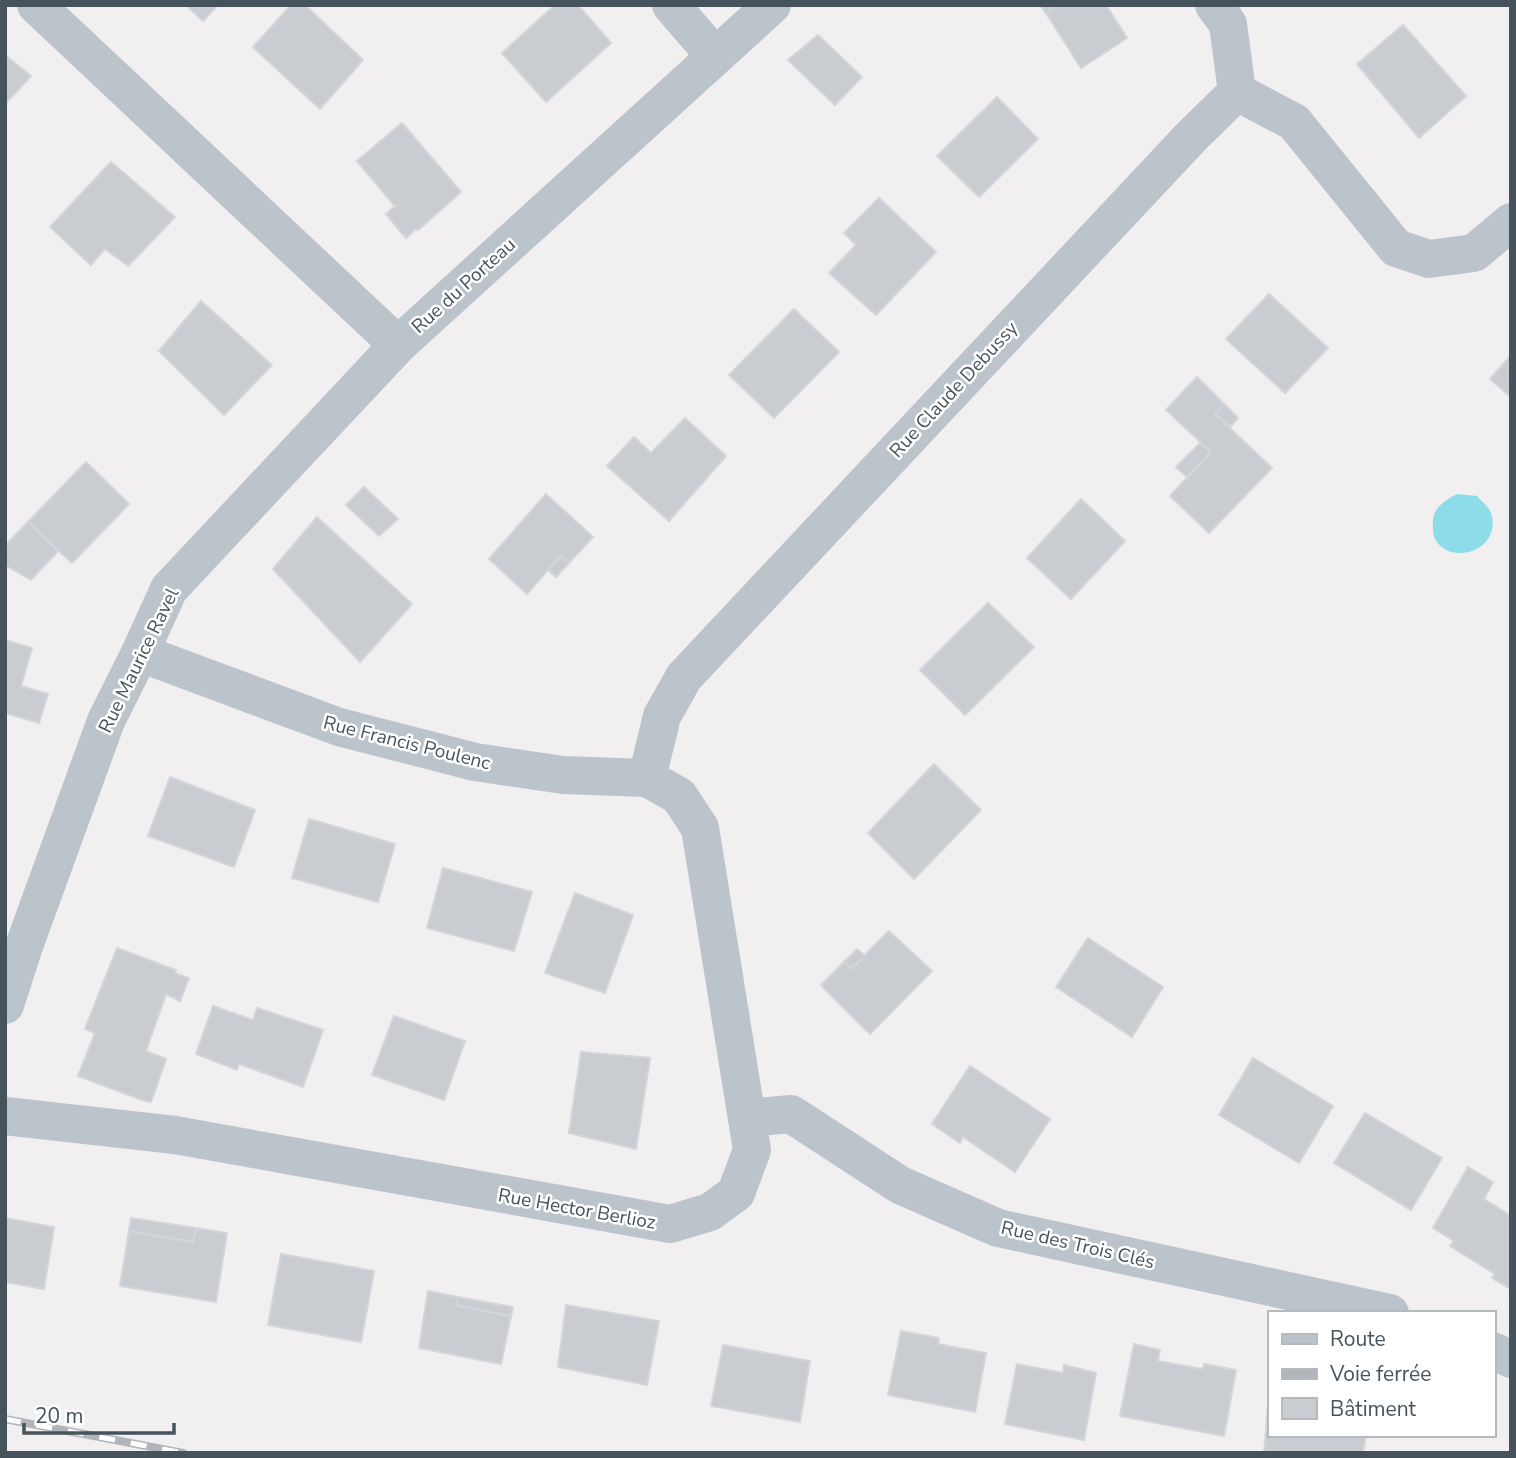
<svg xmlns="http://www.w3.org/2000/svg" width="1516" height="1458" font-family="'Nunito Sans',sans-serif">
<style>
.water{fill:#8cdcea}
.building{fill:#c9ccd1;stroke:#d3d5da;stroke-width:2}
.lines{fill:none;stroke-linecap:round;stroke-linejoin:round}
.minor{stroke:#bbc4cb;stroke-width:38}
.rail-casing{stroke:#b1b5b9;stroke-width:8}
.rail{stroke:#fff;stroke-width:5;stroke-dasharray:16;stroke-linecap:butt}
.labels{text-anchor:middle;stroke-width:5;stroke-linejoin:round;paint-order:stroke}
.street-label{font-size:19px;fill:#47535c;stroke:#fff}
</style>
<rect width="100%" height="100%" fill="#f1efef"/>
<path class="water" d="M1457,494L1477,496C1481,501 1489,507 1491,513C1503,551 1448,568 1434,537C1433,533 1433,529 1433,526C1431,509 1444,501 1457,494Z"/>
<g class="building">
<path d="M186,5H218L203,21Z"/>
<path d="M291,5H305L363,60L320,109L253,47Z"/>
<path d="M555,5H578L611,43L546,102L502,53Z"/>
<path d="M1040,5H1058L1046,13Z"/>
<path d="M1058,5H1106L1127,38L1081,68L1046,13Z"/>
<path d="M1403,25L1466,96L1419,138L1357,64Z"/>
<path d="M818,35L862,77L835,105L788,60Z"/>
<path d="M5,55L31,76L5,104Z"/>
<path d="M997,97L1038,139L979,197L937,156Z"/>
<path d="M402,123L461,192L418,230L416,229L406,238L386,214L395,206L357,161Z"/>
<path d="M111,162L175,217L128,266L105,249L91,265L50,227Z"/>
<path d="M879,198L936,252L876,315L829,273L856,245L844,233Z"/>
<path d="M1269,294L1328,348L1285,393L1226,339Z"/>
<path d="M201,301L272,365L224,415L159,351Z"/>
<path d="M794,309L839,352L774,418L729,375Z"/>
<path d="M1511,355V397L1490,379Z"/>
<path d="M1197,377L1224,404L1215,414L1272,468L1209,533L1170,496L1211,452L1166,410Z"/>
<path d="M1224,404L1238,418L1230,427L1215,414Z"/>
<path d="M685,418L726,456L669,521L607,466L634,437L651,453Z"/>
<path d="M1200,443L1211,452L1187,477L1176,467Z"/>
<path d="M86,462L129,504L72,563L28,522Z"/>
<path d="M364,487L398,519L379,536L346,505Z"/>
<path d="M546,494L593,537L569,563L560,556L527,594L489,559Z"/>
<path d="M1081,499L1125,541L1071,599L1027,558Z"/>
<path d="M317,517L412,604L360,662L273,569Z"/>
<path d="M28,522L58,551L31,580L5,565V546Z"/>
<path d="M560,556L569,563L556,577L548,570Z"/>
<path d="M988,603L1034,647L965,715L920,670Z"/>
<path d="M5,640L32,648L21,686L48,694L39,723L5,713Z"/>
<path d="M934,764L981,810L914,879L868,833Z"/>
<path d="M170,777L255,810L234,867L148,836Z"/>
<path d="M309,819L395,844L378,902L292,878Z"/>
<path d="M443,868L532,892L514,951L427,928Z"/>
<path d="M575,893L633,915L605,993L545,973Z"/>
<path d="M889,931L932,971L870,1034L821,985L844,962L851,969Z"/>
<path d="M1088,938L1163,987L1132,1037L1056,987Z"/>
<path d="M117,948L176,970L175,973L189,978L180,1001L166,994L146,1051L166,1059L151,1102L142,1100L78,1076L95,1033L85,1029Z"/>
<path d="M857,949L865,956L851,969L844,962Z"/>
<path d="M213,1006L253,1020L257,1008L323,1030L303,1087L239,1064L237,1070L196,1054Z"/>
<path d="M394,1016L465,1041L444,1100L372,1075Z"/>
<path d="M581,1052L650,1058L636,1149L569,1133Z"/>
<path d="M1253,1058L1333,1106L1299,1163L1219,1115Z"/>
<path d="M970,1066L1050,1119L1015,1172L963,1137L960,1143L932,1124Z"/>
<path d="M1365,1113L1442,1158L1411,1210L1334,1163Z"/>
<path d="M1468,1167L1493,1182L1484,1199L1511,1216V1289L1492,1278L1495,1274L1450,1246L1454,1241L1433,1228Z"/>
<path d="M5,1218L54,1227L44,1289L5,1282Z"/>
<path d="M131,1218L196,1228L193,1242L129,1231Z"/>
<path d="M196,1228L227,1233L216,1302L120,1286L129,1231L193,1242Z"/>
<path d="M281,1254L374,1271L361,1342L268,1325Z"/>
<path d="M428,1291L458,1297L456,1305L511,1316L501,1364L419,1348Z"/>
<path d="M458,1297L513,1307L511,1316L456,1305Z"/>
<path d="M566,1305L659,1321L647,1385L558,1367Z"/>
<path d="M901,1331L939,1338L938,1344L986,1353L975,1412L888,1395Z"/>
<path d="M1134,1344L1160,1350L1158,1361L1203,1369L1204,1364L1236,1370L1224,1436L1120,1416Z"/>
<path d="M723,1345L810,1361L800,1422L711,1406Z"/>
<path d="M1017,1364L1063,1373L1064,1365L1096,1373L1084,1440L1005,1424Z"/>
<path d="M1268,1406L1269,1435H1366L1363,1453H1264Z"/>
</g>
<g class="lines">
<g class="minor">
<path d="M36,5L398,345"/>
<path d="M671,5L715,56"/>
<path d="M1237,92L1294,122L1396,248L1429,259L1474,253L1511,222"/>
<path d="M647,778L662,716L684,677L1192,136L1237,92L1228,24L1214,5"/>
<path d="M5,1005L24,946L106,721L140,653L169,589L398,345L772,5"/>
<path d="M5,1116L175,1135L670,1224L710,1212L736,1193L752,1150L700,828L679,796L647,778L563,775L475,762L339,727L140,653"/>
<path d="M747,1118L791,1114L900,1185L998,1228L1390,1313"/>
<path d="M1493,1351L1511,1359"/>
</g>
<defs>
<path id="rail" d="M5,1419L183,1453"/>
</defs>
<use href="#rail" class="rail-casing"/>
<use href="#rail" class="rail"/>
</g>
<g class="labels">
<g class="street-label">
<text transform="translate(463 285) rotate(-42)" y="7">Rue du Porteau</text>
<text transform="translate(953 389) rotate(-47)" y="7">Rue Claude Debussy</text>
<text transform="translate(138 660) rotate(-64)" y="7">Rue Maurice Ravel</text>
<text transform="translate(407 742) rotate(14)" y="7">Rue Francis Poulenc</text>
<text transform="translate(577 1208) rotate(10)" y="7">Rue Hector Berlioz</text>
<text transform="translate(1078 1244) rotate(13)" y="7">Rue des Trois Clés</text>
</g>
</g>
<rect width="1516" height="1458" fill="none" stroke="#47535c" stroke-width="14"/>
<rect x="1268" y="1311" width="228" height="126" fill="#ffffff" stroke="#b5babe" stroke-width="2"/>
<rect x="1282" y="1334" width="35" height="10" fill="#bbc4cb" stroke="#b5babe" stroke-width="2"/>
<text x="1330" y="1346" font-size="21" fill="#47535c">Route</text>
<rect x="1282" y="1369" width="35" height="10" fill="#b1b5b9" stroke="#b5babe" stroke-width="2"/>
<text x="1330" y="1381" font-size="21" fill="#47535c">Voie ferrée</text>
<rect x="1282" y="1398" width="35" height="21" fill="#c9ccd1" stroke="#b5babe" stroke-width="2"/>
<text x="1330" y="1416" font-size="21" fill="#47535c">Bâtiment</text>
<path d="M24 1423v10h150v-10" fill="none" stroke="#47535c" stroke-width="3.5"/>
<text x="35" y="1423" font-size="21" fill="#47535c" stroke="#ffffff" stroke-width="5" paint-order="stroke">20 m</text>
</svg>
